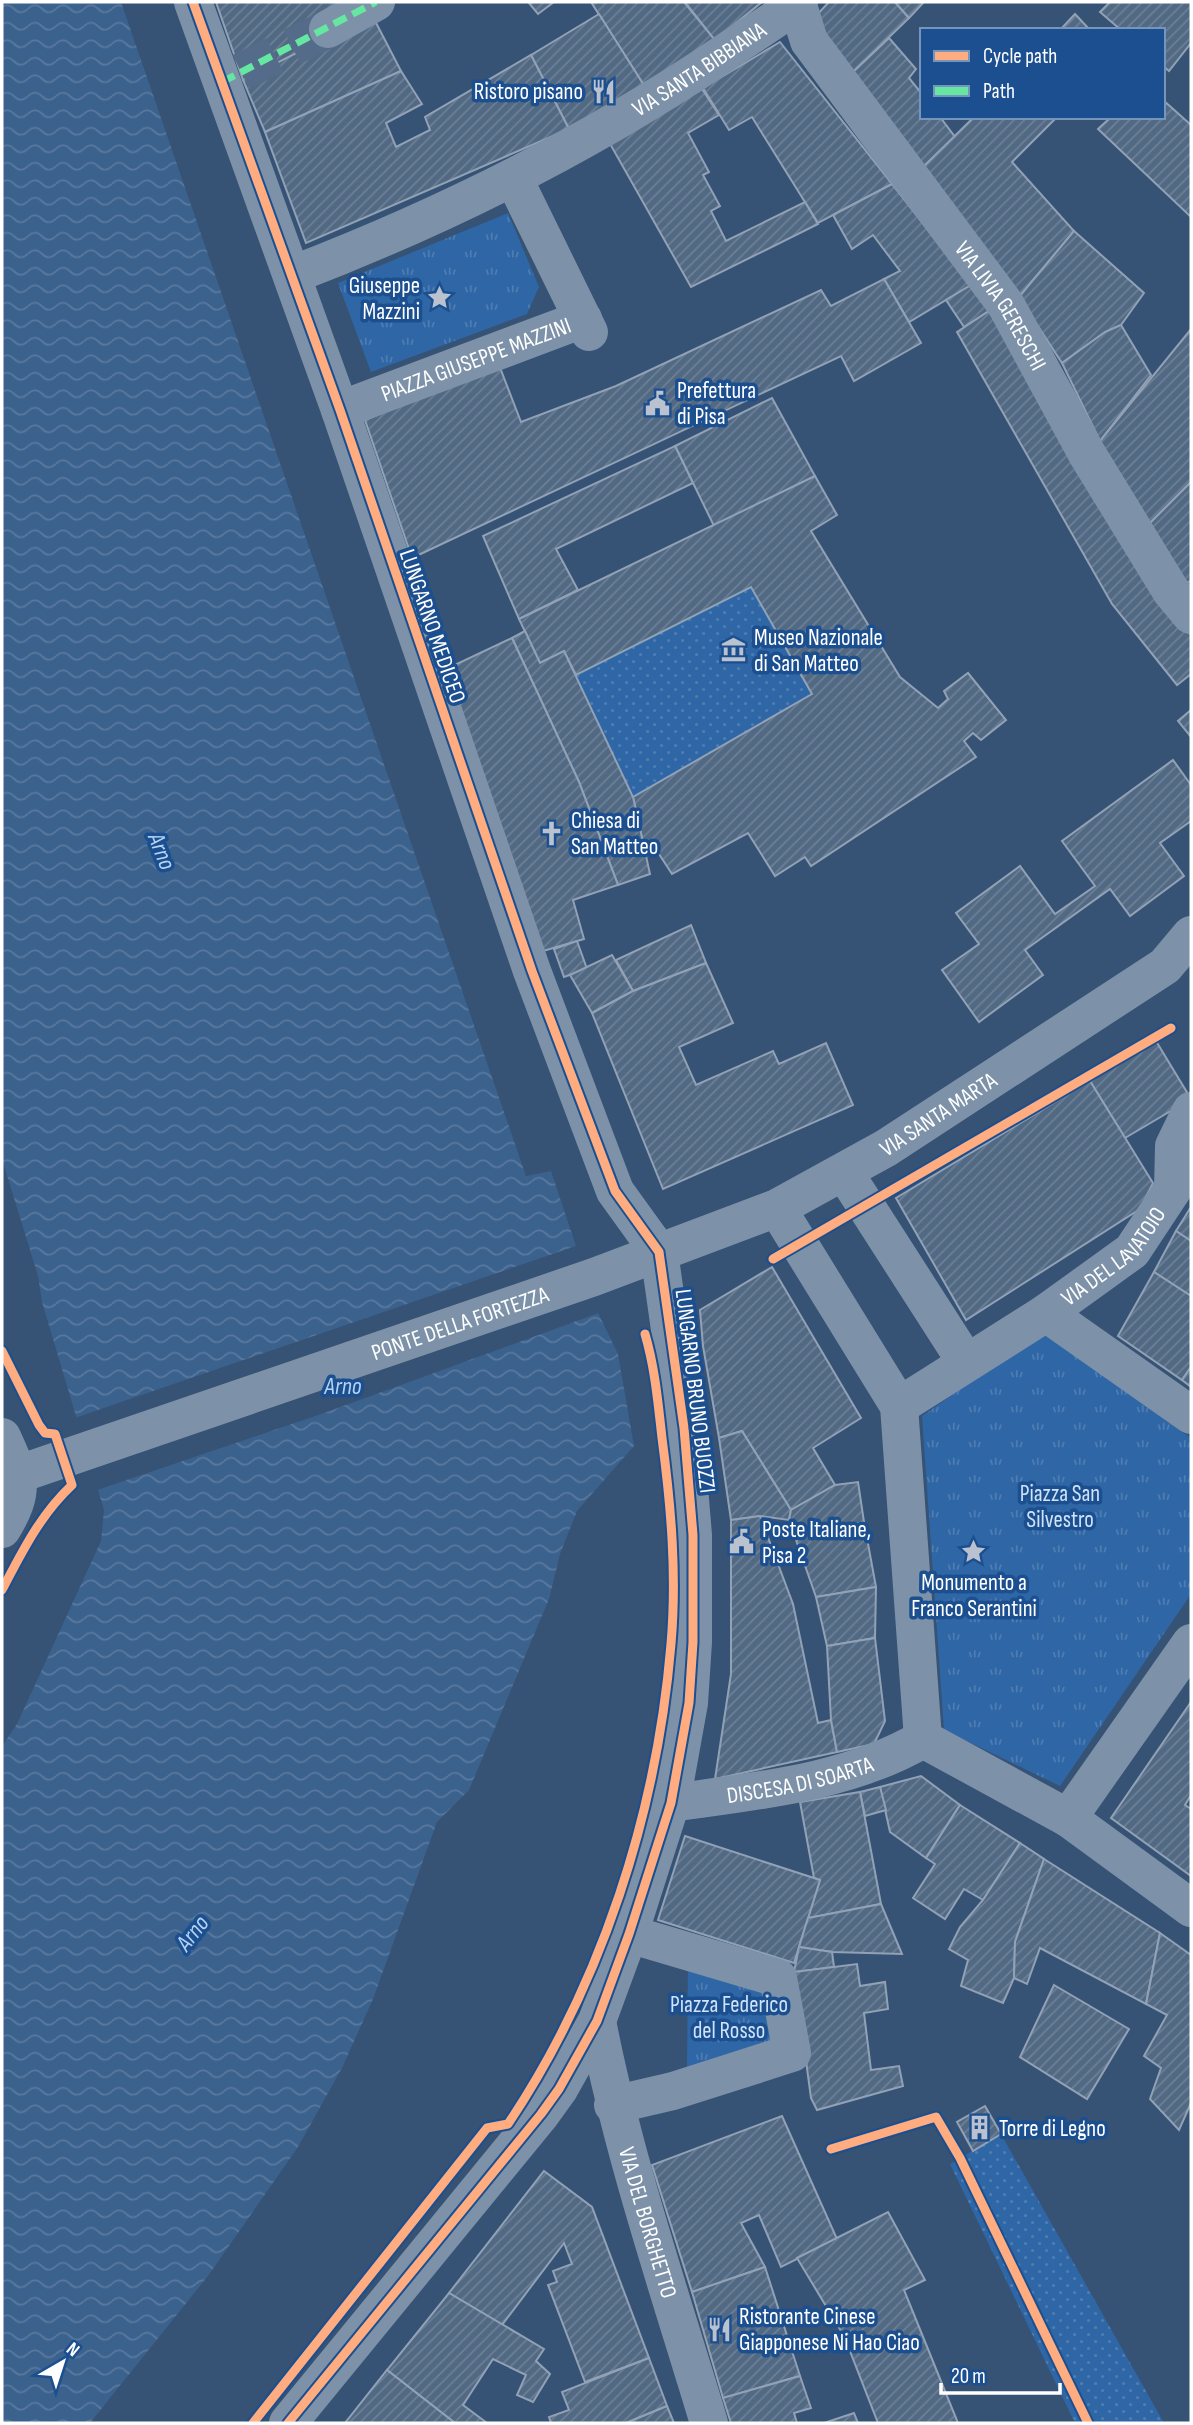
<svg xmlns="http://www.w3.org/2000/svg" width="1193" height="2425" font-family="'Sofia Sans Condensed',sans-serif">
<style>
.grass{fill:url(#grass-dots)}
.park{fill:url(#park-tufts)}
.water{fill:url(#water-waves)}
.pier{fill:#365274}
.building{fill:url(#building-hatch);stroke:#92a2b6;stroke-width:2}
.lines{fill:none;stroke-linecap:round;stroke-linejoin:round}
.minor-tunnel{stroke:#546c89;stroke-width:38;stroke-dasharray:38 19;stroke-linecap:butt}
.minor{stroke:#7d92a8;stroke-width:38}
.quiet{stroke:#66e7a1;stroke-width:7;stroke-dasharray:14 7;stroke-linecap:butt}
.cycleway-casing{stroke:#1b4f8f;stroke-width:13}
.cycleway{stroke:#ffac80;stroke-width:9}
.labels{text-anchor:middle;stroke-width:7;stroke-linejoin:round;paint-order:stroke}
.street-label{font-size:23px;fill:#fff;stroke:#1b4f8f}
.poi-label{font-size:23px;fill:#fff;stroke:#1b4f8f;text-anchor:start}
.park-label{font-size:23px;fill:#cfe3fa;stroke:#1b4f8f}
.water-label{font-size:24px;font-style:italic;fill:#b5d3f5;stroke:#1b4f8f}
</style>
<defs>
<pattern id="grass-dots" width="8" height="8" patternUnits="userSpaceOnUse" patternTransform="scale(1.75)"><rect width="8" height="8" fill="#2f66a5"/><path d="M2 2h.1M6 6h.1" fill="none" stroke="#4e7db2" stroke-width="1.8" stroke-linecap="round"/></pattern>
<pattern id="park-tufts" width="24" height="20" patternUnits="userSpaceOnUse" patternTransform="scale(1.75)"><rect width="24" height="20" fill="#2f66a5"/><path d="M3 7l-1-3M5 7V3M7 7l1-3M15 17l-1-3M17 17v-4M19 17l1-3" fill="none" stroke="#4e7db2"/></pattern>
<pattern id="water-waves" width="16" height="10" patternUnits="userSpaceOnUse" patternTransform="scale(1.75)"><rect width="16" height="10" fill="#3b618d"/><path d="M0 5q4-4 8 0t8 0" fill="none" stroke="#58799e"/></pattern>
<pattern id="building-hatch" width="6" height="6" patternUnits="userSpaceOnUse" patternTransform="scale(1.75)"><rect width="6" height="6" fill="#526984"/><path d="M-1 1l2-2M0 6l6-6M5 7l2-2" fill="none" stroke="#6c8096"/></pattern>
</defs>
<rect width="100%" height="100%" fill="#365274"/>
<g class="grass">
<path d="M751,587L812,694L633,797L576,675Z"/>
<path d="M1001,2134L1164,2423H1075L950,2164Z"/>
</g>
<g class="park">
<path d="M508,213L539,287L527,314L371,372L338,283Z"/>
<path d="M1042,1332L1191,1438V1594L1060,1786L944,1730L922,1416Z"/>
<path d="M688,1960L770,1984L780,2045L687,2072Z"/>
</g>
<path class="water" d="M2,2H121L526,1176L551,1171L599,1315L618,1354L634,1446L577,1511L560,1554L549,1599L469,1790L437,1822L373,1999L342,2068L298,2147L208,2276L90,2423H2V1746L17,1724L101,1541L104,1510L42,1302L38,1276L2,1159Z"/>
<path class="pier" d="M579,1245L601,1312L321,1414L94,1491L72,1419Z"/>
<g class="building">
<path d="M216,2H360L330,37L243,80Z"/>
<path d="M528,2H554L538,14Z"/>
<path d="M591,2H684L715,40L645,87Z"/>
<path d="M685,2H762L715,40Z"/>
<path d="M829,2H895L909,18L852,73L812,20Z"/>
<path d="M895,2H924L909,18Z"/>
<path d="M1110,2H1191V43L1169,71L1163,66V30H1121L1100,12Z"/>
<path d="M599,14L645,87L569,129L531,55Z"/>
<path d="M1075,14L1090,30H1060Z"/>
<path d="M372,15L401,71L265,132L243,80Z"/>
<path d="M889,38L916,69L909,78L922,94V117H940L955,137L922,168L852,73Z"/>
<path d="M780,42L892,184L818,223L752,117L729,130L703,88Z"/>
<path d="M531,55L569,129L306,243L265,132L401,71L422,104L386,123L396,147L430,130L425,117Z"/>
<path d="M702,89L719,115L688,133L709,172L703,175L720,206L711,211L726,241L805,202L818,224L691,287L609,142Z"/>
<path d="M1163,100L1191,125V217L1098,129L1111,117H1163Z"/>
<path d="M974,117H1057L1012,162L1074,231L1019,297L922,168Z"/>
<path d="M892,184L971,285L909,322L884,279L900,271L873,235L852,249L833,215Z"/>
<path d="M1074,231L1144,293L1121,325L1105,332L1062,363L1019,297Z"/>
<path d="M884,279L921,343L854,381L841,356L412,558L365,420L499,365L521,422L616,386L821,290L831,306Z"/>
<path d="M971,285L989,311L964,327L946,300Z"/>
<path d="M989,311L1177,618L1191,635V674L1177,685L1112,604L957,332Z"/>
<path d="M1121,325L1151,375L1100,441L1062,363L1105,332Z"/>
<path d="M1191,329V482L1150,523L1100,441Z"/>
<path d="M772,398L815,476L714,526L675,446Z"/>
<path d="M675,446L693,483L556,549L578,590L519,619L483,536Z"/>
<path d="M815,476L837,515L811,531L900,677L938,708L948,699L944,691L968,673L1006,720L981,740L973,733L964,741L976,757L811,866L805,857L775,876L748,833L672,874L657,851L646,856L633,797L812,694L751,587L576,675L564,651L540,663L519,619Z"/>
<path d="M1191,482V580L1185,586L1150,523Z"/>
<path d="M525,631L540,663L564,651L633,797L650,874L618,885L579,782L512,638Z"/>
<path d="M512,638L579,782L618,885L573,900L584,939L543,951L444,670Z"/>
<path d="M1191,710V737L1178,721Z"/>
<path d="M1173,760L1191,785V821L1160,843L1184,876L1130,916L1110,889L1025,950L1043,975L979,1022L942,970L979,944L956,913L1020,866L1055,914L1095,886L1062,841Z"/>
<path d="M691,925L706,963L633,991L616,960Z"/>
<path d="M577,941L587,969L564,977L554,949Z"/>
<path d="M612,955L633,991L592,1013L570,975Z"/>
<path d="M706,963L733,1023L679,1047L696,1085L773,1051L779,1064L826,1043L853,1105L663,1189L592,1013L633,991Z"/>
<path d="M1156,1041L1191,1099L1125,1138L1090,1081Z"/>
<path d="M1090,1081L1153,1183L1140,1209L966,1320L896,1198Z"/>
<path d="M1191,1207V1241L1176,1231Z"/>
<path d="M1176,1231L1191,1241V1296L1154,1272Z"/>
<path d="M772,1267L861,1418L813,1448L835,1485L791,1510L742,1431L719,1438L703,1346L700,1310Z"/>
<path d="M1154,1272L1191,1296V1367L1182,1380L1118,1336Z"/>
<path d="M1191,1367V1387L1182,1380Z"/>
<path d="M742,1431L791,1510L789,1520L760,1516L731,1520L719,1438Z"/>
<path d="M858,1482L864,1522L796,1540L789,1520L791,1510L835,1485Z"/>
<path d="M760,1516L793,1604L818,1723L831,1720L837,1752L715,1779L731,1674V1520Z"/>
<path d="M864,1522L876,1587L816,1597L796,1540Z"/>
<path d="M876,1587L875,1638L827,1646L816,1597Z"/>
<path d="M875,1638L885,1721L874,1744L837,1752L831,1720L827,1646Z"/>
<path d="M1191,1702V1795L1185,1805L1191,1809V1876L1111,1818Z"/>
<path d="M921,1776L960,1805L926,1858L890,1832L880,1787Z"/>
<path d="M880,1787L886,1810L865,1816L860,1792Z"/>
<path d="M860,1792L881,1904L808,1918L820,1880L814,1878L800,1802Z"/>
<path d="M960,1805L1020,1843L983,1900L964,1889L945,1919L913,1898L935,1864L926,1858Z"/>
<path d="M685,1836L820,1880L794,1963L658,1920Z"/>
<path d="M1020,1843L1044,1859L1015,1942L1014,1978L1003,2003L961,1986L968,1960L949,1949L960,1927L983,1900Z"/>
<path d="M1044,1859L1160,1933L1146,2004L1040,1948L1027,1984L1014,1978L1015,1942Z"/>
<path d="M881,1904L902,1954L832,1952L799,1947L808,1918Z"/>
<path d="M1160,1933L1191,1955V2103L1179,2130L1150,2099L1161,2068L1144,2056L1167,2015L1146,2004Z"/>
<path d="M799,1947L832,1952L834,1967L794,1972Z"/>
<path d="M857,1964L860,1986L885,1982L888,2009L864,2013L871,2070L899,2066L903,2086L817,2110L811,2098L794,1972Z"/>
<path d="M1054,1985L1129,2029L1087,2099L1020,2057Z"/>
<path d="M985,2106L1001,2134L973,2151L957,2122Z"/>
<path d="M782,2116L837,2239L781,2267L759,2215L741,2223L765,2267L692,2292L652,2165Z"/>
<path d="M544,2171L592,2207L649,2358L585,2382L548,2285L557,2282L553,2271L572,2264L564,2243L502,2325L449,2293Z"/>
<path d="M888,2212L925,2280L904,2290L958,2423H878L844,2336L797,2258Z"/>
<path d="M765,2267L800,2376L723,2398L692,2292Z"/>
<path d="M449,2293L544,2349L536,2361L550,2374L533,2402L517,2395L526,2375L493,2359L463,2405L487,2423H455L387,2370Z"/>
<path d="M649,2358L667,2406L626,2423H551L549,2417L569,2410L562,2392Z"/>
<path d="M387,2370L455,2423H345Z"/>
<path d="M800,2376L811,2408L794,2413L797,2423H731L723,2398Z"/>
<path d="M667,2406L674,2423H626Z"/>
<path d="M854,2413L858,2423H824Z"/>
</g>
<g class="lines">
<path class="minor-tunnel" d="M241,72L328,29"/>
<g class="minor">
<path d="M193,2L340,410L532,971L615,1191L659,1252L684,1428L693,1535V1642L689,1703L671,1803L629,1934L597,2021L559,2089L541,2114L288,2423"/>
<path id="s1" d="M797,2L809,41L1006,305L1087,454L1171,591L1191,615"/>
<path d="M328,29L376,2"/>
<path d="M514,179L589,332"/>
<path id="s2" d="M292,275C443,217 586,146 720,56C746,38 774,21 799,2"/>
<path id="s3" d="M340,410L583,319"/>
<path d="M844,1172L966,1362"/>
<path d="M777,1208L899,1406L923,1739L1068,1818L1191,1643"/>
<path id="s4" d="M1046,1313L1132,1251L1173,1189L1174,1146L1191,1111"/>
<path d="M899,1406L1046,1313L1191,1415"/>
<path d="M2,1437C20,1476 26,1490 2,1529"/>
<path id="s5" d="M19,1474L594,1277L777,1208L886,1148L1165,966L1191,935"/>
<path id="s6" d="M671,1803C756,1791 848,1783 923,1739"/>
<path d="M1068,1818L1191,1908"/>
<path id="s7" d="M597,2021C624,2159 669,2290 709,2423"/>
<path d="M613,2105L673,2091L792,2053L778,1978L629,1934"/>
</g>
<path class="quiet" d="M222,82L376,2"/>
<defs>
<g id="cycleway">
<path d="M193,2L340,410L532,971L615,1191L659,1252L684,1428L693,1535V1642L689,1703L671,1803L629,1934L597,2021L559,2089L541,2114L288,2423"/>
<path d="M773,1259L1171,1028"/>
<path d="M2,1351L39,1425L45,1433L55,1434L72,1485C40,1515 22,1552 2,1590"/>
<path d="M831,2149L936,2117L960,2158L1088,2423"/>
<path d="M253,2423L487,2128L508,2124C602,1984 657,1812 671,1644C677,1575 671,1506 662,1438C658,1403 655,1368 645,1334"/>
</g>
</defs>
<use href="#cycleway" class="cycleway-casing"/>
<use href="#cycleway" class="cycleway"/>
</g>
<defs>
<symbol id="restaurant-bare" viewBox="-9 -9 18 18"><path d="M-5-6h1v4h1v-4h1v4h1v-4h1v5L-1.5 .5V6h-2V.5L-5-1ZM5-6V6H3V1.5H1.5Q1.5-4 5-6Z" fill="#b9c2ce" stroke="#1b4f8f" stroke-width="2.5" paint-order="stroke"/></symbol>
<symbol id="sight-bare" viewBox="-9 -9 18 18"><path d="M0-6L1.8-2.2L6-1.7L2.9 1.2L3.7 5.4L0 3.3L-3.7 5.4L-2.9 1.2L-6-1.7L-1.8-2.2Z" fill="#b9c2ce" stroke="#1b4f8f" stroke-width="2.5" paint-order="stroke"/></symbol>
<symbol id="civic-bare" viewBox="-9 -9 18 18"><path d="M-.6-6.5H3V-4.5H.6V-3L4-1V1h2V6H-6V1h2V-1L-.6-3ZM-1.2 2.5V6h2.4V2.5Z" fill="#b9c2ce" stroke="#1b4f8f" stroke-width="2.5" paint-order="stroke"/></symbol>
<symbol id="museum-bare" viewBox="-9 -9 18 18"><path d="M0-6L6-3V-2H-6V-3ZM-5-1h2V3h-2ZM-1-1h2V3h-2ZM3-1h2V3H3ZM-6 4H6V6H-6Z" fill="#b9c2ce" stroke="#1b4f8f" stroke-width="2.5" paint-order="stroke"/></symbol>
<symbol id="church-bare" viewBox="-9 -9 18 18"><path d="M-1.2-6h2.4v3.5h3.3v2.4h-3.3V6h-2.4V-.1h-3.3v-2.4h3.3Z" fill="#b9c2ce" stroke="#1b4f8f" stroke-width="2.5" paint-order="stroke"/></symbol>
<symbol id="building-bare" viewBox="-9 -9 18 18"><path d="M-4-6H4V6H1V3H-1V6H-4ZM-2.5-4.3h1.7v1.8h-1.7ZM.8-4.3h1.7v1.8H.8ZM-2.5-1h1.7V.8h-1.7ZM.8-1h1.7V.8H.8Z" fill="#b9c2ce" stroke="#1b4f8f" stroke-width="2.5" paint-order="stroke"/></symbol>
</defs>
<g fill-rule="evenodd">
<use href="#restaurant-bare" x="586" y="74" width="35" height="35"/>
<use href="#sight-bare" x="422" y="280" width="35" height="35"/>
<use href="#civic-bare" x="640" y="386" width="35" height="35"/>
<use href="#museum-bare" x="716" y="632" width="35" height="35"/>
<use href="#church-bare" x="534" y="816" width="35" height="35"/>
<use href="#civic-bare" x="724" y="1524" width="35" height="35"/>
<use href="#sight-bare" x="956" y="1534" width="35" height="35"/>
<use href="#building-bare" x="962" y="2110" width="35" height="35"/>
<use href="#restaurant-bare" x="702" y="2312" width="35" height="35"/>
</g>
<g class="labels">
<g class="street-label">
<text dy="8" stroke="none"><textPath href="#s2" startOffset="457">VIA SANTA BIBBIANA</textPath></text>
<text dy="8" stroke="none"><textPath href="#s1" startOffset="368">VIA LIVIA GERESCHI</textPath></text>
<text dy="8" stroke="none"><textPath href="#s3" startOffset="145">PIAZZA GIUSEPPE MAZZINI</textPath></text>
<text transform="translate(433 626) rotate(71)" y="8">LUNGARNO MEDICEO</text>
<text dy="8" stroke="none"><textPath href="#s5" startOffset="990">VIA SANTA MARTA</textPath></text>
<text dy="8" stroke="none"><textPath href="#s4" startOffset="89">VIA DEL LAVATOIO</textPath></text>
<text dy="8" stroke="none"><textPath href="#s5" startOffset="466">PONTE DELLA FORTEZZA</textPath></text>
<text transform="translate(696 1391) rotate(83)" y="8">LUNGARNO BRUNO BUOZZI</text>
<text dy="8" stroke="none"><textPath href="#s6" startOffset="131">DISCESA DI SOARTA</textPath></text>
<text dy="8" stroke="none"><textPath href="#s7" startOffset="208">VIA DEL BORGHETTO</textPath></text>
</g>
<g class="poi-label">
<text x="583" y="99" text-anchor="end">Ristoro pisano</text>
<text x="420" y="293" text-anchor="end">Giuseppe<tspan x="420" dy="26">Mazzini</tspan></text>
<text x="677" y="398">Prefettura<tspan x="677" dy="26">di Pisa</tspan></text>
<text x="754" y="645">Museo Nazionale<tspan x="754" dy="26">di San Matteo</tspan></text>
<text x="571" y="828">Chiesa di<tspan x="571" dy="26">San Matteo</tspan></text>
<text x="762" y="1537">Poste Italiane,<tspan x="762" dy="26">Pisa 2</tspan></text>
<text x="974" y="1590" text-anchor="middle">Monumento a<tspan x="974" dy="26">Franco Serantini</tspan></text>
<text x="999" y="2136">Torre di Legno</text>
<text x="739" y="2324">Ristorante Cinese<tspan x="739" dy="26">Giapponese Ni Hao Ciao</tspan></text>
</g>
<g class="park-label">
<text x="1060" y="1501">Piazza San<tspan x="1060" dy="26">Silvestro</tspan></text>
<text x="729" y="2012">Piazza Federico<tspan x="729" dy="26">del Rosso</tspan></text>
</g>
<g class="water-label">
<text transform="translate(162 851) rotate(68)" y="8">Arno</text>
<text x="343" y="1394">Arno</text>
<text transform="translate(192 1933) rotate(-52)" y="8">Arno</text>
</g>
</g>
<rect width="1193" height="2425" fill="none" stroke="#ffffff" stroke-width="7"/>
<rect x="920" y="28" width="245" height="91" fill="#1b4f8f" stroke="#7695bc" stroke-width="2"/>
<rect x="934" y="51" width="35" height="10" fill="#ffac80" stroke="#7695bc" stroke-width="2"/>
<text x="983" y="63" font-size="21" fill="#ffffff">Cycle path</text>
<rect x="934" y="86" width="35" height="10" fill="#66e7a1" stroke="#7695bc" stroke-width="2"/>
<text x="983" y="98" font-size="21" fill="#ffffff">Path</text>
<g transform="translate(63 2362) rotate(39)" stroke="#1b4f8f" stroke-width="5" paint-order="stroke">
<path d="M0-5L12 26L0 18L-12 26Z" fill="#ffffff"/>
<text y="-10" font-size="19" font-weight="bold" text-anchor="middle" fill="#ffffff">N</text>
</g>
<path d="M941 2383v10h119v-10" fill="none" stroke="#ffffff" stroke-width="3.5"/>
<text x="951" y="2383" font-size="21" fill="#ffffff" stroke="#1b4f8f" stroke-width="5" paint-order="stroke">20 m</text>
</svg>
